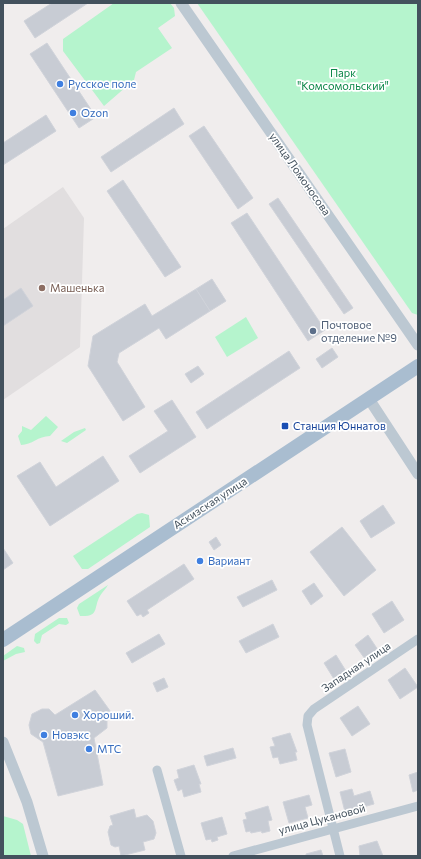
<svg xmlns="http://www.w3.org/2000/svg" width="421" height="859" font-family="Commissioner,sans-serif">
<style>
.education{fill:#e1dedf}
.green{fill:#b5f4cd}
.building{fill:#c8ccd4;stroke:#d0d3da}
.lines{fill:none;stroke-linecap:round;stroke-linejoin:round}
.minor{stroke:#bcc8d2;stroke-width:9}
.tertiary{stroke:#bcc8d2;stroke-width:11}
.primary{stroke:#a9bdd0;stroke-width:14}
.shop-dot{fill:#3f7fe0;stroke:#fff;stroke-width:1.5}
.education-dot{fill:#8d6e63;stroke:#fff;stroke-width:1.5}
.service-dot{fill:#5c6f8a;stroke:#fff;stroke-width:1.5}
.transit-dot{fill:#1a4fb4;stroke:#fff;stroke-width:1.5}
.labels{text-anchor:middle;stroke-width:3.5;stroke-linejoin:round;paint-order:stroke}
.park-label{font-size:11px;fill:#0b8748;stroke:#fff}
.shop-label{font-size:11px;fill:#366cbe;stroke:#fff;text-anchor:start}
.street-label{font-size:11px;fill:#43515d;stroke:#fff}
.education-label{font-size:11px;fill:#785e54;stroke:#fff;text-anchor:start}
.service-label{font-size:11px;fill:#4e5e75;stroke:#fff;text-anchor:start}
.transit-label{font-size:11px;fill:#164399;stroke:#fff;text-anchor:start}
</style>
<rect width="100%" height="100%" fill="#f0eded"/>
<path class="education" d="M63,187L84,218L80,347L3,400V229Z"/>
<g class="green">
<path d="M114,3H170L174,8L175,16L158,28L172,48L136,72L134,80L104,106L63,51V39Z"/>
<path d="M197,3H418V315L412,313Z"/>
<path d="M246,317L258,338L227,357L215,337Z"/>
<path d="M46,416L58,427L50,436C38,436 32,445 21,445L18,436L22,431V426L31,430Z"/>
<path d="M85,428L86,430L67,443L61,441L74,432Z"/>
<path d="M142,513L149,515L150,527L88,569H82L73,556L137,514Z"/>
<path d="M108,585C106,589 102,592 100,596C93,608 100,617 80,616L77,608L79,604Z"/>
<path d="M59,618H67L69,623L66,625L59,624L42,635L40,643L37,644L34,641L35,634Z"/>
<path d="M17,646L24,648L25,652L16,654L3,661V656Z"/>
<path d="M3,816L17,820L23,824L31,856H3Z"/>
</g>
<g class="building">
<path d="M52,3H88L35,38L24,21Z"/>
<path d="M47,43L96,117L79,128L30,54Z"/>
<path d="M174,108L184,124L111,172L101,157Z"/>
<path d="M46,115L56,131L3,165V143Z"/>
<path d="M204,126L253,198L238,209L189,136Z"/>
<path d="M123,180L181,267L165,277L107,191Z"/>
<path d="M278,198L353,308L344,314L269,204Z"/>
<path d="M247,213L325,330L308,341L231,223Z"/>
<path d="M212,279L226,301L210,311L196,289Z"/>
<path d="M21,288L33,306L3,326V300Z"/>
<path d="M196,289L210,311L166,339L159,328L119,353L117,362L145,407L123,421L88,366L93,336L145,304L152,316Z"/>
<path d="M332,348L338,357L322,368L316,359Z"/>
<path d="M289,351L300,368L207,429L196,412Z"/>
<path d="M198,366L204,374L191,383L185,374Z"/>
<path d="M172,400L196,437L140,473L129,456L168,431L154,411Z"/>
<path d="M103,456L119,481L50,526L17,476L40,462L56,487Z"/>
<path d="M383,505L395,523L371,538L360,521Z"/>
<path d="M342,527L376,570L344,596L310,552Z"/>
<path d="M216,537L221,545L214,550L209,542Z"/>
<path d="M3,548L13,563L3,570Z"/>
<path d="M184,564L194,579L147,610L149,613L143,617L141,614L137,616L127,601Z"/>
<path d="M272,580L277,590L243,607L237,597Z"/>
<path d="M314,583L323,596L311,605L302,591Z"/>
<path d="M392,601L404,620L384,633L372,614Z"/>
<path d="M273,624L279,637L246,653L239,641Z"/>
<path d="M159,634L165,644L132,663L126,653Z"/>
<path d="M368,635L378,650L365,659L355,645Z"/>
<path d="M336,655L346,671L334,679L324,663Z"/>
<path d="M405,668L418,687L400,699L388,680Z"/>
<path d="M164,678L168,687L157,692L153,683Z"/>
<path d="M95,690L113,715L107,718V728L94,738L103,785L58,796L43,742L31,734L29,725L32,714L42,709H49L55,715Z"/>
<path d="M358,706L370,724L352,736L340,718Z"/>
<path d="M290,733L297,752H295L297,760L280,764L278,757L273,758L270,747L275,746L272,738Z"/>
<path d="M233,748L236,758L207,766L204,756Z"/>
<path d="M345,749L351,772L336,777L329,753Z"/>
<path d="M194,765L201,784H199L201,792L184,797L182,789L178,791L174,780L179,778L177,770Z"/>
<path d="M418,772V790L413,792L409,775Z"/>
<path d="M352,789L354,796L370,791L374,804L345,812L340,792Z"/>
<path d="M309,795L312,805L305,807L308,818L289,823L283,802Z"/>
<path d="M268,806L272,820L268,821L270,831L262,833L261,831L251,833L250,831L246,832L243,820L247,819L245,813Z"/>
<path d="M134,809L136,818L147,815L153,821L156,833L154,839L143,842L145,850L121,856L119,846L115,847L111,845L108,832L110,826L113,825L110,816Z"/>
<path d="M222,817L227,834L217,837L218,840L212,842L211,839L206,840L201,823Z"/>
<path d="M377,841L383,856H360L359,846Z"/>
<path d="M321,850L323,856H306V854Z"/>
</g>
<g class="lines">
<g class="minor">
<path d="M157,770L181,856"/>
<path d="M233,856L418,806"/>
<path d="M340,856L307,725L308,716L314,709L418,639"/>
</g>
<g class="tertiary">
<path d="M181,3L418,345"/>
<path d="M369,399L418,474"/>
<path d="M3,742L27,802L43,856"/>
</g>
<path class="primary" d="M3,640L418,366"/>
</g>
<g class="shop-dot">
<circle cx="60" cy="84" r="4"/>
<circle cx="73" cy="113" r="4"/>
<circle cx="200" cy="561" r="4"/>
<circle cx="75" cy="715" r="4"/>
<circle cx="44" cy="735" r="4"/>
<circle cx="89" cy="749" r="4"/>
</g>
<circle class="education-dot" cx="42" cy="288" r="4"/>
<circle class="service-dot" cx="313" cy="331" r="4"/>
<rect class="transit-dot" x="281" y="422" width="8" height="8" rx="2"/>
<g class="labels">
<g class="park-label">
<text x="343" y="77">Парк<tspan x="343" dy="13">"Комсомольский"</tspan></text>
</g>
<g class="shop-label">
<text x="68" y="88">Русское поле</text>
<text x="81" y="117">Ozon</text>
<text x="208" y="565">Вариант</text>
<text x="83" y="719">Хороший.</text>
<text x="52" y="739">Новэкс</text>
<text x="97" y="753">МТС</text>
</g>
<g class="street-label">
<text transform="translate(300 174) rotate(55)" y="4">улица Ломоносова</text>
<text transform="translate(210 503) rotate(-33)" y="4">Аскизская улица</text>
<text transform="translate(356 667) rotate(-34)" y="4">Западная улица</text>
<text transform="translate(322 819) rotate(-15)" y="4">улица Цукановой</text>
</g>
<g class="education-label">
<text x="50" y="292">Машенька</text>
</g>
<g class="service-label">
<text x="321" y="329">Почтовое<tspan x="321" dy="13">отделение №9</tspan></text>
</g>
<g class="transit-label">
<text x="293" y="430">Станция Юннатов</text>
</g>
</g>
<rect width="421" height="859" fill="none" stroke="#43515d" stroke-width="8"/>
</svg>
